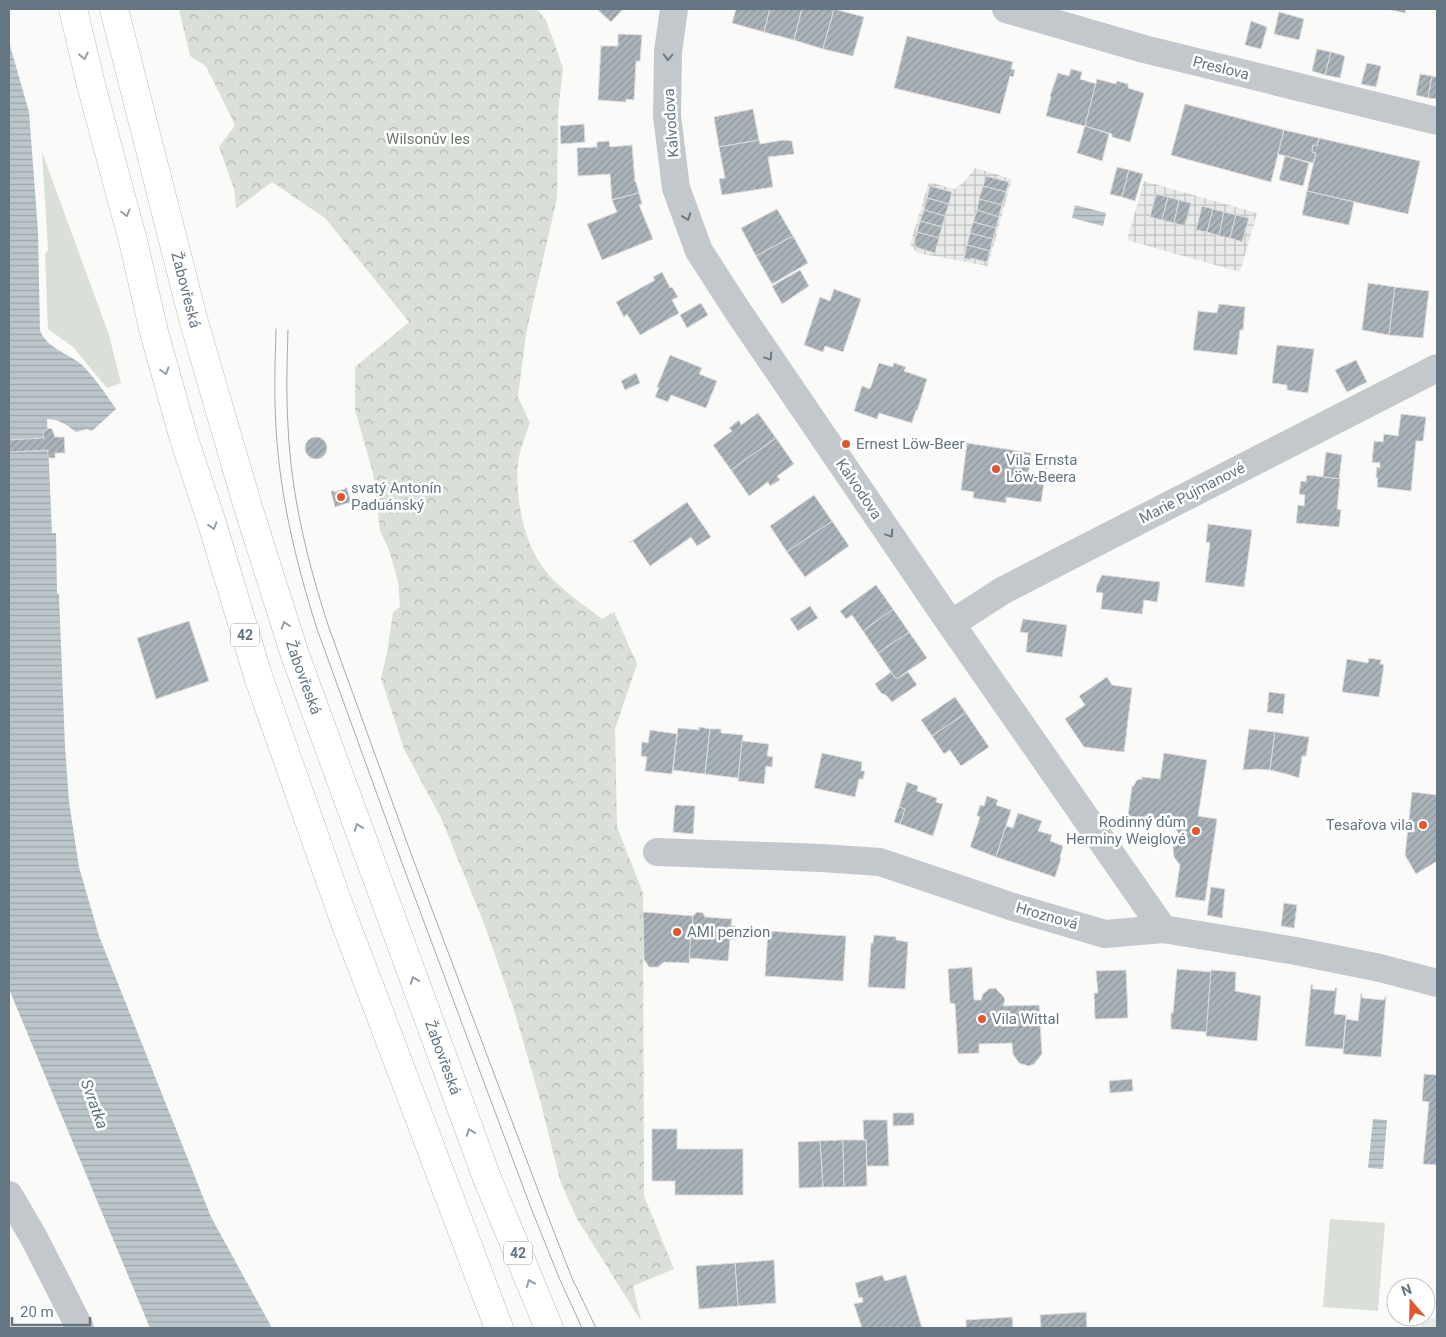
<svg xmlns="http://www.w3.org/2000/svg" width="1446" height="1337" font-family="Roboto,sans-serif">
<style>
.built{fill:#e8e9e9}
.industrial{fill:url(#industrial-grid)}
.grass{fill:#dadfd7}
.forest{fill:url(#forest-crowns)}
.water{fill:url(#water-rules)}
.building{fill:url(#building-hatch);stroke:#dcdcda}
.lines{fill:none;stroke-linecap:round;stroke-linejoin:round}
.highway-casing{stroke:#b4b9bd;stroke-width:29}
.minor{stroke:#c3c8cc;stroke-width:28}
.highway{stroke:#fff;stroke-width:28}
.tram{stroke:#a2aab0;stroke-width:1}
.oneway{stroke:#939fa8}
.oneway2{stroke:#6a7a87}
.poi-dot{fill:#e4572e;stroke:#fff;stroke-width:2}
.labels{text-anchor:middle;stroke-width:5;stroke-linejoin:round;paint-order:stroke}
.shield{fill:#fff;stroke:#939fa8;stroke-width:1}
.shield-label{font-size:14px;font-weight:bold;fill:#657683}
.street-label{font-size:15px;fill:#657683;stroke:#fff}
.park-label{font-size:15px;fill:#687a64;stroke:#fff}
.poi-label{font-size:15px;fill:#657683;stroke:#fff;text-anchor:start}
.water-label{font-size:16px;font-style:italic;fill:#60757c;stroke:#fff}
</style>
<defs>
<pattern id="industrial-grid" width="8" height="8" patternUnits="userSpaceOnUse" patternTransform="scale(1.25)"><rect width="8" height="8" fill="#e8e9e9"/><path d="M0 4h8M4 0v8" fill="none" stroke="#c0c1c2"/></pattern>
<pattern id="forest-crowns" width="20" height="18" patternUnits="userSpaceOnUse" patternTransform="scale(1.25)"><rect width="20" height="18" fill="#dadfd7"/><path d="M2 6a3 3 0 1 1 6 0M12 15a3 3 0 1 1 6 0" fill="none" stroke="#b4b9b4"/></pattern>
<pattern id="water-rules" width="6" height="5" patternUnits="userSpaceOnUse" patternTransform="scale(1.25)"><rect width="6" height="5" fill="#bbc7cb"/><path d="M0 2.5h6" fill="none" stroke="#9ca6aa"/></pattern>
<pattern id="building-hatch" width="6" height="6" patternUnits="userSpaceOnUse" patternTransform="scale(1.25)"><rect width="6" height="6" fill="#aab3b9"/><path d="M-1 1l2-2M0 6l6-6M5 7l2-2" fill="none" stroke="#8e969c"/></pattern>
</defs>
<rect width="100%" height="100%" fill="#fafaf8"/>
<path class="built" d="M1421,1317L1437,1319V1328H1420Z"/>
<g class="industrial">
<path d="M975,168L1012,179L988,266L917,253L910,244L929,182L955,189L965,181Z"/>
<path d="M1144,181L1257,213L1240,272L1127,240Z"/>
</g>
<g class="grass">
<path d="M42,152L109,335L121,383L107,388L73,347L48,329L45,254L48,250Z"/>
<path d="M1330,1219L1385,1223L1378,1311L1323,1307Z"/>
</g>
<path class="forest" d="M179,9H537L546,20L563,68L558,112L557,198L526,334L518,397L530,423C525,436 520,449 518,463C515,499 524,548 549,575C564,592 584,605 602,619L614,612L637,664L615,729L617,827L643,893L644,1196L674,1269L633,1286L641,1321L576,1217L560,1180L539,1096L514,1010L485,926L441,818L404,749L381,678L387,653L393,612L400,607L398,581L389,550L380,531L373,473L355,410V367L409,322L325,218L272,182L236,209L234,189L219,147L235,125L206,66L190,56Z"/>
<g class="water">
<path d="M9,42L29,112L38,231L40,331C48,349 68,353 82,365C95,378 106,394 116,409L92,431L87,429L76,432C67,425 59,419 47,419L52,533H56L57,593L59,594V596L65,746L69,802L79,867L99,936L211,1217L272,1328H150L9,989Z"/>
<path d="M1075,205L1106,213L1103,226L1072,218Z"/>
<path d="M1373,1119L1387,1120L1383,1169L1368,1168Z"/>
</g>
<g class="building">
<path d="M597,9H623L611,22Z"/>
<path d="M736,9H770L764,32L732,23Z"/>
<path d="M770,9H802L794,40L764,32Z"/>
<path d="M802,9H834L823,49L794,40Z"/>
<path d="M834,9L864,17L853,56L823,49Z"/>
<path d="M1387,9H1406L1405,13Z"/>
<path d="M1279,12L1304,19L1299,40L1274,34Z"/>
<path d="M1251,21L1267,27L1261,49L1245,45Z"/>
<path d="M618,34L642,35L640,61H636L634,100L626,99V102L598,100L601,46H618Z"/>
<path d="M907,36L1013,62L1011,69L1015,70L1013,77L1010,76L1000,114L894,88Z"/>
<path d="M1317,49L1331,52L1325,75L1312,71Z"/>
<path d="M1331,52L1345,56L1340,78L1325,75Z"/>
<path d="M1367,63L1381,66L1376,87L1361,84Z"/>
<path d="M1071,69L1082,72L1080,79L1096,84L1085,126L1046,116L1051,97L1050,96L1058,73L1069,76Z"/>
<path d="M1420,74L1432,76L1428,98L1416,95Z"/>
<path d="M1432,76L1437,77V99L1428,98Z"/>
<path d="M1097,79L1116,84L1117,81L1128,84V88L1144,93L1130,142L1112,137V134L1085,126Z"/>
<path d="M1185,104L1284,130L1271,182L1171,155Z"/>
<path d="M753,109L759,140L719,147L714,117Z"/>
<path d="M584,124L585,142L561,144L560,126Z"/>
<path d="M1085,126L1109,134L1102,161L1077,153Z"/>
<path d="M1284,130L1319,138L1317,146L1313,145L1312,152L1316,153L1313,163L1278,154Z"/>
<path d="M1319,138L1420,161L1408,214L1307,191L1316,153L1312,152L1313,145L1317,146Z"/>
<path d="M759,140L760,144L784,140L792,141L794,154L768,157L773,187L722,195L719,179L725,178L719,147Z"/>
<path d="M609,141L610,147L632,145L635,182H636L639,193L612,200L610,174L578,176L577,148L597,147V142Z"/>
<path d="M1285,156L1309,163L1303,186L1279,180Z"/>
<path d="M1117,167L1129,170L1122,197L1110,194Z"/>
<path d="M1129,170L1143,174L1135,201L1122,197Z"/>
<path d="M986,176L1009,182L1006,192L983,186Z"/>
<path d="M930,186L952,192L949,204L927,198Z"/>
<path d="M983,186L1006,192L1002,205L979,199Z"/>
<path d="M1307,191L1354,202L1349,225L1302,215Z"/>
<path d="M639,193L642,204L639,205L653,239L602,260L587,224L617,212L612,200Z"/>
<path d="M1156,194L1168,197L1162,220L1150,217Z"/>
<path d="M1168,197L1179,200L1174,223L1162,220Z"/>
<path d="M927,198L949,204L945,216L924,210Z"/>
<path d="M979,199L1002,205L999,217L977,210Z"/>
<path d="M1179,200L1191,203L1185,226L1174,223Z"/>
<path d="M1202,206L1213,209L1207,232L1196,230Z"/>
<path d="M777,209L793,236L756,256L741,228Z"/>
<path d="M1213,209L1224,212L1219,236L1207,232Z"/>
<path d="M924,210L945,216L942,227L920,221Z"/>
<path d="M977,210L999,217L996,228L973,222Z"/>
<path d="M1224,212L1236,215L1230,238L1219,236Z"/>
<path d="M1236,215L1249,218L1242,242L1230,238Z"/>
<path d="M920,221L942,227L939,238L917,232Z"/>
<path d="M973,222L996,228L993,239L970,233Z"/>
<path d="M917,232L939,238L935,253L918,248L914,244Z"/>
<path d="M970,233L993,239L990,251L967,245Z"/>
<path d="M793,236L808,263L772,284L756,256Z"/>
<path d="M967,245L990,251L987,262L971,258L970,260L964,258Z"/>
<path d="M800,270L809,286L782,304L772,286Z"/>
<path d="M662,272L670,288L672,287L678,297L672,300L679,313L640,335L627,314L624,317L616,302L655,280L653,277Z"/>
<path d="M1368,283L1395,287L1389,335L1362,330Z"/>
<path d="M1395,287L1429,291L1423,338L1389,335Z"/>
<path d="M834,289L861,299L843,352L825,346L823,352L804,345L820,297L830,301Z"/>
<path d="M701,303L708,315L687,328L680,315Z"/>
<path d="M1219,304L1245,307L1243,330H1240L1237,355L1193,350L1198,311L1217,313Z"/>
<path d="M1277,345L1314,349L1308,393L1287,390V385L1272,383Z"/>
<path d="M670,355L702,368L699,374L717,381L706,408L671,395L668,402L655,397L659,388L657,387Z"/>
<path d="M1356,360L1367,382L1347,392L1335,370Z"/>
<path d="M879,363L893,367L894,363L906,367L904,371L927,379L917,411L916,410L912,423L879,413L877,419L854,411L862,386L870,389Z"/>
<path d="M636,373L640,383L625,390L621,381Z"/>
<path d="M758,413L776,438L731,470L713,445L732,431L729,428L739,420L741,425Z"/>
<path d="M1401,414L1426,417L1423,441H1416L1411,491L1377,487L1378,478H1376L1377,467L1380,468V463L1372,462L1374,441L1383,442L1384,434L1398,436Z"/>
<path d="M49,428L52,429L55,437H64L65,453H55V458H48V450L9,452V440L44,438L43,432Z"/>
<circle cx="316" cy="448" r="11"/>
<path d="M776,438L794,464L777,476L780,480L770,486L768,482L749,496L731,470Z"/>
<path d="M967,443L1031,453L1028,477L1044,479L1046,462L1036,460L1037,454L1048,455L1041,502L1006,497V503L973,498L974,492L961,490Z"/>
<path d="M1326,452L1342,455L1339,479L1323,477Z"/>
<path d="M1307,475L1340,479L1337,509L1341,510L1339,527L1296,523L1298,505L1304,506L1305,495L1299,494L1301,481L1306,482Z"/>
<path d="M346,487L348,489H347L351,502L335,507L331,492L333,490L334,492L345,489Z"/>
<path d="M814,495L832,521L787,552L770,526Z"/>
<path d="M687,502L711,537L697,546L691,537L650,566L633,541L629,543Z"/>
<path d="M832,521L849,546L805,577L787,552Z"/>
<path d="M1208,524L1252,530L1244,587L1205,582L1210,543L1206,542Z"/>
<path d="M1102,575L1160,582L1157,602L1144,600L1142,614L1101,609L1103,593L1096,592L1097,585Z"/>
<path d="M876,585L893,609L863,631L852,615L846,619L840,611Z"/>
<path d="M810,606L818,618L798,631L790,619Z"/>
<path d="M893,609L909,632L878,653L863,631Z"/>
<path d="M1023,619L1067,625L1062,657L1026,652L1028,633L1020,632Z"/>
<path d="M189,621L209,681L156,699L137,638Z"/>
<path d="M909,632L927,658L896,679L878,653Z"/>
<path d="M1369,658L1381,660L1380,664L1384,665L1379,697L1342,692L1347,659L1368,663Z"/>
<path d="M891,672L896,679L908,672L917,685L892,702L886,695L881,693L875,684Z"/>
<path d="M1107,677L1112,685L1132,688L1124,752L1084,747L1065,719L1085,705L1079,696Z"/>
<path d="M1269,692L1285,694L1283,714L1267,712Z"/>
<path d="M955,697L966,713L932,736L921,720Z"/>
<path d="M966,713L989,747L961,766L950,750L944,754L932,736Z"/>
<path d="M699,727L710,729L705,774L673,770L678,728L699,730Z"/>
<path d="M710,729H721V733L743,735L738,778L705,774Z"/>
<path d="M1249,729L1275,732L1270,770L1257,769L1243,770Z"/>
<path d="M650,730L677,734L672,774L645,771L647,757L641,756L642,742L648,743Z"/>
<path d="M1275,732L1309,737L1306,756H1302L1299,778L1287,774L1270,770Z"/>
<path d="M742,741L769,744L767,756L773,757L772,767L766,766L764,784L738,781Z"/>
<path d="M822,753L862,762L861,771H865L863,779H859L855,797L814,788Z"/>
<path d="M1164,753L1207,760L1198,816L1217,819L1205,901L1175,897L1180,865L1174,857L1173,847L1176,840L1181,836L1173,826L1156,824L1157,820L1128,816L1132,786L1133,787L1137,780L1142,779V777L1160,779Z"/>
<path d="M907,782L918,786L917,791L937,798L936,802L943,804L933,836L900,824L905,809L899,807Z"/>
<path d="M1412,792L1437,795V861L1416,874L1405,855Z"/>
<path d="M987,796L998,800L996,805L1011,810L996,857L970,847L980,817L977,816L980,805L984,806Z"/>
<path d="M675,805L695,806L693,834L673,832Z"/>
<path d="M899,807L905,809L900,824L894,822Z"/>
<path d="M1018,813L1042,821L1038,831L1052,835L1050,841L1063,846L1060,857L1061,858L1055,877L996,857L1006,826L1013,828Z"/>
<path d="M1211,887L1225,889L1222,918L1207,915Z"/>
<path d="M1284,903L1297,905L1294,928L1281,926Z"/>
<path d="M643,912L693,916L689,963L664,962L658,967H649L644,959Z"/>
<path d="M697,912L703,913L705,917L732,919L731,926H736L735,930H737L736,940L730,939L728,961L689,958L693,916Z"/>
<path d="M768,931L846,936L843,981L765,976Z"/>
<path d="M874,935L896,937V940L908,942L905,989L868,987L871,943H873Z"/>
<path d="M972,967L974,1000H981L983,994L988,990V989L996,988L997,990L1003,996L1005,1000L1003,1006L1039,1005L1042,1054L1034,1064L1029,1066L1019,1063L1013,1054L1012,1043L979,1044V1053L958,1054L955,1004L950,1003L948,969Z"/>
<path d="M1177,969L1211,972L1207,1032L1171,1029V1013H1173Z"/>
<path d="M1126,970L1128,1018L1095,1019L1094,993H1098L1096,971Z"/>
<path d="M1211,970L1236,972L1235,991L1261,996L1257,1041L1206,1036Z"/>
<path d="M1311,985H1313L1312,989L1335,991V988H1337L1334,1014L1346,1015L1343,1049L1305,1046Z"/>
<path d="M1361,994H1362V998L1384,1000L1385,997L1386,996L1381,1057L1343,1054L1346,1019L1358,1021Z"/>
<path d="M1424,1074L1437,1075V1165L1423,1164L1429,1102L1422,1101Z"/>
<path d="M1132,1079L1133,1091L1110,1093L1109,1081Z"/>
<path d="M893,1113H914V1125L893,1126Z"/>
<path d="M863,1120H887L889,1166H867L866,1140H864Z"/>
<path d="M652,1129H677V1149H743V1195H675V1181H652Z"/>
<path d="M843,1140L844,1187H823L820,1141Z"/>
<path d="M843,1140H866L867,1186L844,1187Z"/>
<path d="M820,1141L823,1187L799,1188L798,1142Z"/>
<path d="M774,1260L776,1303L738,1306L735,1263Z"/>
<path d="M735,1263L738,1306L699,1309L696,1266Z"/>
<path d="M882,1275L885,1281L906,1275L922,1328H862L854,1304L863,1302L862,1297L859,1298L855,1283Z"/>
<path d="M1086,1312L1087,1328H1041L1040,1315Z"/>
<path d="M1012,1317L1013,1328H966V1320Z"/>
</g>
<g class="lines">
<defs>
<g id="highway">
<path d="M73,9L91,85L133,241L154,332L184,439L211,520L258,676L342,914L499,1328"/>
<path id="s1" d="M114,9L194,322L248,507L295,655L487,1178L549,1328"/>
</g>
</defs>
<use href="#highway" class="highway-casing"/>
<g class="minor">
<path d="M674,9L668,52L667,116L676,188L699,251L737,310L944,614L1163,929"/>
<path d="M1006,9L1144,49L1437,121"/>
<path d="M951,624L1002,591L1066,558L1437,368"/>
<path d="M657,852L821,858L880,862L1013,907L1105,934L1163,929L1296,951L1380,968L1437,983"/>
<path d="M9,1195L34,1238L80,1328"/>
</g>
<use href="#highway" class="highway"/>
<g class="tram">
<path d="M276,329C275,362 274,395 276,428C280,497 296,563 317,629L402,863L531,1208L560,1280L582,1328"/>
<path d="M288,330C287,362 286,394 288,426C291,494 307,560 328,625L413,859L547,1214L572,1278L596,1328"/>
</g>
</g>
<defs><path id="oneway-chevron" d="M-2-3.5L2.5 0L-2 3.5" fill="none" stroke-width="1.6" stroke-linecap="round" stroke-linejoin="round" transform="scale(1.25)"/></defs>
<g class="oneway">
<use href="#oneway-chevron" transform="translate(84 56) rotate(76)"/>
<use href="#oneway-chevron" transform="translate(126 213) rotate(75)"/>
<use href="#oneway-chevron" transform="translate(165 371) rotate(74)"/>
<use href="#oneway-chevron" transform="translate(213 526) rotate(73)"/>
<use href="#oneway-chevron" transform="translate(285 625) rotate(-108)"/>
<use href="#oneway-chevron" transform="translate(358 827) rotate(-110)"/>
<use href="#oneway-chevron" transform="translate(414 980) rotate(-110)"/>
<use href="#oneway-chevron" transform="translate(470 1132) rotate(-110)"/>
<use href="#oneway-chevron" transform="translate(530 1283) rotate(-112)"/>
</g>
<g class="oneway2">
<use href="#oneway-chevron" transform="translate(668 57) rotate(92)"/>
<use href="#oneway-chevron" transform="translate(687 217) rotate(70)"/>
<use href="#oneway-chevron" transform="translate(769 357) rotate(56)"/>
<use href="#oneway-chevron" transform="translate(890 534) rotate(56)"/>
</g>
<g class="poi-dot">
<circle cx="846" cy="444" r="5"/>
<circle cx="996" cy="469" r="5"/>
<circle cx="341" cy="497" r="5"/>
<circle cx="1423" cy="825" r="5"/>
<circle cx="1196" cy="831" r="5"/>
<circle cx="677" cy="932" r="5"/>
<circle cx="982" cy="1019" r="5"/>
</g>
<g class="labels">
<g class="shield">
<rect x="231" y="623.5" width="28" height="23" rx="4"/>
<rect x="504" y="1241.5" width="28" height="23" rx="4"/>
</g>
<g class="shield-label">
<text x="245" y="640">42</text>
<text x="518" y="1258">42</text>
</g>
<g class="street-label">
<text transform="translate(1221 68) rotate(14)" y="5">Preslova</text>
<text transform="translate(671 123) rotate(-94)" y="5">Kalvodova</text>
<text dy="5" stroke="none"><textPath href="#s1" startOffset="290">Žabovřeská</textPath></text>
<text transform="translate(859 489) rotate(56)" y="5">Kalvodova</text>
<text transform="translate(1192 493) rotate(-27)" y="5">Marie Pujmanové</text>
<text dy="5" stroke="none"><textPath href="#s1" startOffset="695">Žabovřeská</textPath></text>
<text transform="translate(1047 916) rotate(16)" y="5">Hroznová</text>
<text dy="5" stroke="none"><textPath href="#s1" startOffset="1100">Žabovřeská</textPath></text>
</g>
<g class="park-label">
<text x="428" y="144">Wilsonův les</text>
</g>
<g class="poi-label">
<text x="856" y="449">Ernest Löw-Beer</text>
<text x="1006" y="465">Vila Ernsta<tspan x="1006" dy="17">Löw-Beera</tspan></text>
<text x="351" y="493">svatý Antonín<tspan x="351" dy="17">Paduánský</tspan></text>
<text x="1186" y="827" text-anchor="end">Rodinný dům<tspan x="1186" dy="17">Herminy Weiglové</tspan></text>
<text x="1413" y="830" text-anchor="end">Tesařova vila</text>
<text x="687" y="937">AMI penzion</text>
<text x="992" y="1024">Vila Wittal</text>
</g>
<g class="water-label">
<text transform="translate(95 1104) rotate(70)" y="6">Svratka</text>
</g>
</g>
<rect width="1446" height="1337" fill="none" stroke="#657683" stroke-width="20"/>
<g transform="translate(1411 1302) rotate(340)"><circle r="24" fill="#ffffff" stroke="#c1c8cd"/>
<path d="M0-4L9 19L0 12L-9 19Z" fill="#e4572e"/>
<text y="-8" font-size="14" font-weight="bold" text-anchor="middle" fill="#657683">N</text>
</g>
<path d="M12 1317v8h78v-8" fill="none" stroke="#657683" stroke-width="2.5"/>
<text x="20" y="1317" font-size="15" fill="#657683" stroke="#ffffff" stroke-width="4" paint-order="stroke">20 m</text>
</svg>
